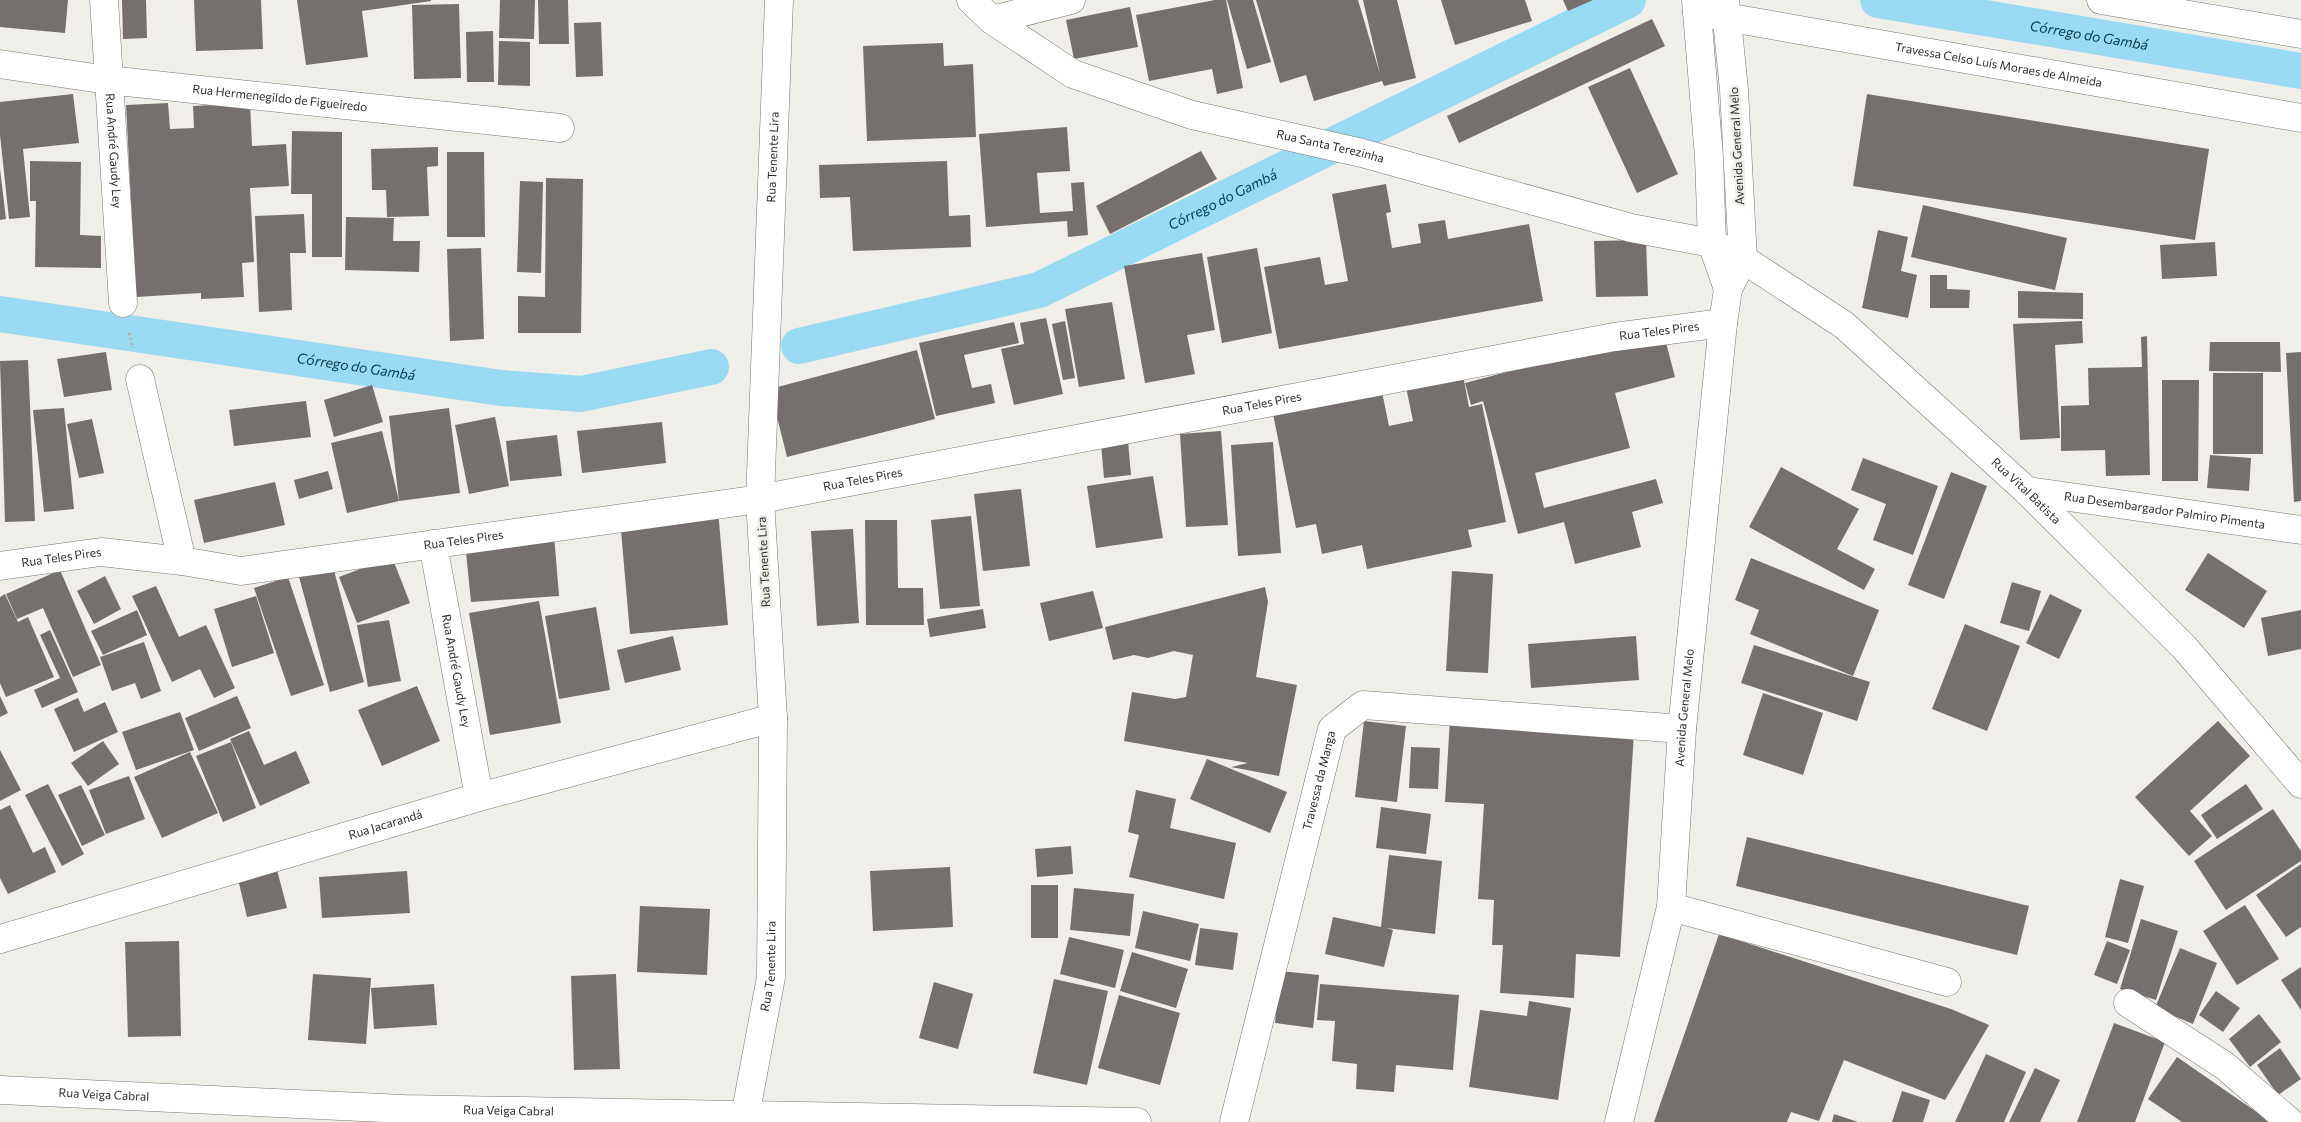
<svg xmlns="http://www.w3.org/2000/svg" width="2301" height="1122" font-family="Commissioner,sans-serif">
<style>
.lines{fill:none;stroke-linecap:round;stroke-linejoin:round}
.canal{stroke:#9adaf2;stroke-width:36}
.building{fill:#75706d}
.minor-casing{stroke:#797772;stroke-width:29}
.major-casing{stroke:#797772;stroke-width:29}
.path{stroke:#b6b4b0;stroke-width:3;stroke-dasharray:2.5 2.5;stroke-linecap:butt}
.minor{stroke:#fff;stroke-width:28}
.major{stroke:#fff;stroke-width:28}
.labels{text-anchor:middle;stroke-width:5;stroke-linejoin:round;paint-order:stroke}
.street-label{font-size:12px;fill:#2f2e2c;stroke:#f0eee8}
.water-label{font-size:14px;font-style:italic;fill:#003949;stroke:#f0eee8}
</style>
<rect width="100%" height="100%" fill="#f0eee8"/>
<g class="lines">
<g class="canal">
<path id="s1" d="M1878,0L2301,71"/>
<path id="s2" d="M0,314L501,388L581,394L711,367"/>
<path id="s3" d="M799,346L1039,290L1628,0"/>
</g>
</g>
<g class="building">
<path d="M0,0H68L65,33L0,27Z"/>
<path d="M122,0H146L147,38L123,39Z"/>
<path d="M194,0H261L263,49L196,51Z"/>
<path d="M297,0H431V1L362,11L368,57L306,65Z"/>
<path d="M500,0H535L534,39L499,38Z"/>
<path d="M538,0H568L569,44H539Z"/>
<path d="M1215,0H1226L1243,88L1217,94L1212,69L1149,81L1136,15Z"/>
<path d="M1227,0H1253L1271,62L1247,69Z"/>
<path d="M1256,0H1358L1380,74L1363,0H1397L1416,78L1384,86L1382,81L1314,101L1306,75L1280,83Z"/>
<path d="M1441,0H1525L1532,21L1455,45Z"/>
<path d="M1563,0H1593L1568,11Z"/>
<path d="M459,4L461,78L414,79L412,5Z"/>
<path d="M1130,7L1138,47L1074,59L1066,20Z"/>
<path d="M1652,19L1665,46L1459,143L1447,116Z"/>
<path d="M601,22L603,76L576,77L574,23Z"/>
<path d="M493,31L494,82H467L466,32Z"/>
<path d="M499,41L530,42V86L498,85Z"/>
<path d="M943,43L944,66L973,64L976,137L867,141L863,46Z"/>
<path d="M1630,68L1678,174L1637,193L1588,87Z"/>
<path d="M73,94L79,143L23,149L30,217L9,219L0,135V102Z"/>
<path d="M1867,94L2209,149L2195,240L1853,186Z"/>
<path d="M168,103L170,129L194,128L193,106L250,103L252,146L286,144L289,186L250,188L254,262L242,263L244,297L201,299V293L136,297L126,105Z"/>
<path d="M1067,127L1070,171L1037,173L1040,213L1073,211L1071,183L1084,182L1088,235L1068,237L1067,221L986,227L979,134Z"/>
<path d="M292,131L342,132V257H312V194H291Z"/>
<path d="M438,147V166L427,167L429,216L387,217L386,190H372L371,149Z"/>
<path d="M1201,151L1217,179L1110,234L1096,206Z"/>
<path d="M447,152H484L485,237H447Z"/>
<path d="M30,161L81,162L80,235L101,236V268L35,267L36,201H30Z"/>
<path d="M947,161L949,216L970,215L971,247L853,251L850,197L820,198L819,165Z"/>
<path d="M0,169L6,219L0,220Z"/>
<path d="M546,178L583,179L581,333H518V296L545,297Z"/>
<path d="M520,181L543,182L541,273L517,272Z"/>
<path d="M1386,184L1391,212L1386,213L1392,248L1421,243L1418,224L1445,220L1448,239L1529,224L1543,301L1279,349L1264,267L1320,257L1325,285L1348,281L1332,194Z"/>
<path d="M1923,205L2067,238L2055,290L1911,257Z"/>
<path d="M304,214L306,253H290L292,310L259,312L255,216Z"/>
<path d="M346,217L394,218L393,241H420L419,272L345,270Z"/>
<path d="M1878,230L1908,237L1901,271L1917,275L1908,318L1862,308Z"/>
<path d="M1646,240L1648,296L1596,297L1594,241Z"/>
<path d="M2215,242L2217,276L2162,279L2160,245Z"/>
<path d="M481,248L484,339L450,341L447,249Z"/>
<path d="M1257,248L1272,333L1222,343L1207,257Z"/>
<path d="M1202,253L1215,330L1187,335L1195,374L1145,383L1124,266Z"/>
<path d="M1930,275H1947V289L1970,290L1969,308H1930Z"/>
<path d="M2018,291L2083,293V319L2018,318Z"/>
<path d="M1112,302L1125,379L1079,387L1065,309Z"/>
<path d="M1046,318L1063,394L1014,405L1001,349L1024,344L1020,323Z"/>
<path d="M1065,321L1075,378L1063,380L1052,324Z"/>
<path d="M2082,321L2083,343L2055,345L2060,438L2020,440L2013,324Z"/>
<path d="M1014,322L1019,343L964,355L972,388L991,384L995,403L936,416L919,343Z"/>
<path d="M1663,331L1675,377L1615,393L1630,448L1535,473L1544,508L1656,479L1663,503L1632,512L1641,547L1575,564L1564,522L1518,534L1483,401L1471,405L1465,383Z"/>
<path d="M2147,336L2150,475L2106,476L2105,450L2061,451V406L2089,405L2088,368L2142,367L2141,337Z"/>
<path d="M2210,342H2280L2281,372L2209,371Z"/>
<path d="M917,350L935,419L787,457L770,389Z"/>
<path d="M106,352L112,390L64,397L57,359Z"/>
<path d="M2301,352V501L2294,502L2286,353Z"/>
<path d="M28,360L35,521L5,522L0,361Z"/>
<rect x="2213" y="373" width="50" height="81"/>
<path d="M1463,375L1469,407L1482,404L1506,522L1468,530L1472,547L1367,569L1362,545L1322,554L1316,524L1296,528L1273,414L1382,392L1389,426L1413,421L1406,387Z"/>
<path d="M2162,380H2199L2198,481H2162Z"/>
<path d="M372,385L383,422L334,437L324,400Z"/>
<path d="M306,401L311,437L234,446L229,410Z"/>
<path d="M64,408L74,509L44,512L33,410Z"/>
<path d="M449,408L460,493L399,501L389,416Z"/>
<path d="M495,417L509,486L469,494L455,425Z"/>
<path d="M92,419L104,473L79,478L67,424Z"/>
<path d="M662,422L666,463L582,473L577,431Z"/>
<path d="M382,431L399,501L347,513L331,443Z"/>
<path d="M1221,431L1228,525L1186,527L1180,434Z"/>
<path d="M557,435L562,476L510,481L506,441Z"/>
<path d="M1128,441L1131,475L1104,478L1101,444Z"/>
<path d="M1273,442L1281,553L1238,556L1231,445Z"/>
<path d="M2210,455L2251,458L2249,491L2207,488Z"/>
<path d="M1863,458L1938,486L1913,555L1873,540L1886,504L1851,490Z"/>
<path d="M1781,467L1859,509L1837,549L1875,569L1864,590L1749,527Z"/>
<path d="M328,471L333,489L299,499L294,480Z"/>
<path d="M1951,472L1987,486L1944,599L1908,585Z"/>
<path d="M1153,476L1163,538L1096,548L1087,486Z"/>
<path d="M275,482L285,525L204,543L194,500Z"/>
<path d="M1021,489L1030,566L983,571L974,494Z"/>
<path d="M718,510L728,625L630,634L620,519Z"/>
<path d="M971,516L980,606L940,609L931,520Z"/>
<path d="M865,520H897L898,588H923L924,625H866Z"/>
<path d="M853,529L859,623L817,626L811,531Z"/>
<path d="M554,535L559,596L471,602L465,542Z"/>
<path d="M2208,553L2267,591L2244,628L2185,590Z"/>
<path d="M392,557L410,603L357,623L339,577Z"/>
<path d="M1751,558L1879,610L1853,676L1750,634L1759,610L1735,600Z"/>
<path d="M332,563L364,682L330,692L298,573Z"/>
<path d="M60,570L101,665L73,677L43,608L17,619L6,594Z"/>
<path d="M1452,571L1493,574L1488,673L1446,671Z"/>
<path d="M105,576L121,609L94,624L77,591Z"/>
<path d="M288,577L324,685L291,696L254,588Z"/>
<path d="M2012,582L2041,591L2029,631L2000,623Z"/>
<path d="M156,586L179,637L206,625L235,688L214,698L200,669L172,682L132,596Z"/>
<path d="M1265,587L1268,602L1256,677L1297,685L1279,776L1231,767L1248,763L1124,741L1132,692L1175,699L1186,697L1193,655L1174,651L1148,658L1134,655L1113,660L1105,627Z"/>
<path d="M1093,591L1103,628L1049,641L1040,603Z"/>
<path d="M5,594L18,622L28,617L54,677L6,697L0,683V597Z"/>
<path d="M2050,594L2082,610L2059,659L2026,643Z"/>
<path d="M256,596L274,653L232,667L214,609Z"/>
<path d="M539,601L561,723L490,735L469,613Z"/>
<path d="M596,607L610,690L559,699L545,616Z"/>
<path d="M983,609L986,628L930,637L927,619Z"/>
<path d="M137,610L147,635L103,655L91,631Z"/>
<path d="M2301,610V649L2268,656L2261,618Z"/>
<path d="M389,620L401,681L368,687L357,625Z"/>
<path d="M1965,624L2020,646L1987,731L1932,709Z"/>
<path d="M50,630L78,692L42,708L34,690L60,678L40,635Z"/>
<path d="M673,636L681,670L625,683L617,650Z"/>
<path d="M1636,636L1639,680L1531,688L1528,644Z"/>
<path d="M144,642L161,691L141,699L135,683L112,691L100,657Z"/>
<path d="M1754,645L1870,682L1857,721L1741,683Z"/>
<path d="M417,686L440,741L382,766L358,710Z"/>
<path d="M1763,693L1823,713L1803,775L1743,755Z"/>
<path d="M0,696L8,713L0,717Z"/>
<path d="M237,696L251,728L199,751L185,718Z"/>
<path d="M78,698L84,712L105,702L118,732L74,752L54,709Z"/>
<path d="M180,712L194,750L136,770L122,732Z"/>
<path d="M1450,719L1634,732L1620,957L1576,954L1574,998L1500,993L1503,945H1492L1494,900L1478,899L1484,804L1445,802Z"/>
<path d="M1364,721L1406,726L1397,802L1355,797Z"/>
<path d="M2218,721L2250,756L2190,811L2212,836L2189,856L2135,797Z"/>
<path d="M249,731L264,765L296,751L310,783L260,806L230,739Z"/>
<path d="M103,741L119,764L88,786L71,763Z"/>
<path d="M231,742L256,808L223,822L196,756Z"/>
<path d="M1411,747L1440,748L1438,789L1409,788Z"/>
<path d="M0,750L21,790L0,801Z"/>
<path d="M190,752L218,813L162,838L134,777Z"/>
<path d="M1207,759L1287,792L1270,833L1190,799Z"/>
<path d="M129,776L145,819L106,834L89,790Z"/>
<path d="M48,784L84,854L62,866L25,795Z"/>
<path d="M2246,784L2263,809L2217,839L2201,815Z"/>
<path d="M81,785L105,835L82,846L58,795Z"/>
<path d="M1136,790L1176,799L1170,828L1236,843L1224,899L1129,877L1139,835L1128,832Z"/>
<path d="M10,805L33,853L45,847L56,872L8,894L0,878V810Z"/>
<path d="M1381,807L1431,814L1426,854L1376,848Z"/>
<path d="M2273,809L2301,851V861L2226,910L2194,861Z"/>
<path d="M1747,837L2029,906L2017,955L1736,886Z"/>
<path d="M1071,846L1073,874L1037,877L1035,849Z"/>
<path d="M1389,855L1442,861L1435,934L1386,928L1393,930L1384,967L1325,954L1333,917L1381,927Z"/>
<path d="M2301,864V927L2286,937L2256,895Z"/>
<path d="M950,867L953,927L873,931L870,871Z"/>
<path d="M277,870L287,908L247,917L238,879Z"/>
<path d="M407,871L410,913L322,918L319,877Z"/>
<path d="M2120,879L2144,886L2128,943L2105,937Z"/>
<rect x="1031" y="885" width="27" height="53"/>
<path d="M1074,888L1134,894L1130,936L1070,930Z"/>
<path d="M2245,905L2279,959L2237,985L2203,931Z"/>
<path d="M640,906L710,909L707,975L637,972Z"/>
<path d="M1143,911L1199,924L1190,961L1135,948Z"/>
<path d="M2141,919L2178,931L2156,1000L2120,989Z"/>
<path d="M1200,928L1238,933L1233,970L1195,965Z"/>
<path d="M1719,934L1951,1009L1989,1025L1945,1100L1844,1060L1819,1121L1791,1112L1787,1122H1654Z"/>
<path d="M1069,937L1124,950L1115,988L1060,974Z"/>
<path d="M179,941L181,1036L128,1037L125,942Z"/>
<path d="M2107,941L2130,950L2117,984L2094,975Z"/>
<path d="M2180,948L2217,963L2193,1024L2155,1008Z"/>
<path d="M1132,952L1188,969L1176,1008L1120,991Z"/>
<path d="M2301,967V1010L2281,980Z"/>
<path d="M1280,971L1319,975L1313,1028L1275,1023Z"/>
<path d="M313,974L371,978L366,1044L308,1040Z"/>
<path d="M616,974L620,1069L574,1070L571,976Z"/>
<path d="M1054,979L1108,991L1087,1085L1033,1073Z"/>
<path d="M934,982L973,994L958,1049L919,1038Z"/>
<path d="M434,984L437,1025L374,1029L371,988Z"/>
<path d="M1320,984L1459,995L1453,1070L1396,1065L1394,1092L1356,1089L1357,1064L1332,1061L1335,1021L1317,1020Z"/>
<path d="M2216,991L2240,1008L2223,1032L2199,1015Z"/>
<path d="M1119,995L1180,1013L1160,1085L1098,1068Z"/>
<path d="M1529,1001L1571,1008L1558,1100L1469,1087L1480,1010L1527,1016Z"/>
<path d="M2259,1014L2281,1042L2250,1067L2229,1039Z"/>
<path d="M2114,1023L2165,1042L2135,1122H2077Z"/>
<path d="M2280,1048L2301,1079L2278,1095L2257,1065Z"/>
<path d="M1986,1054L2026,1072L2004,1122H1955Z"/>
<path d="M2177,1057L2271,1122H2182L2148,1099Z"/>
<path d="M2035,1068L2060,1080L2040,1122H2009Z"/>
<path d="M1902,1091L1930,1100L1923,1122H1892Z"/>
<path d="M1834,1114L1858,1122H1832Z"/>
</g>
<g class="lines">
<defs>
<g id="minor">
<path id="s4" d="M104,0L123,303"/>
<path id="s5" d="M971,0L992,20L1073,74L1192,115L1362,153L1631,228L1712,243L1743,259L1844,325L2027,491L2184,647L2301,784"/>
<path d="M2101,0L2301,34"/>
<path id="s6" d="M1697,12L2301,118"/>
<path d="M992,20L1071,0"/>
<path id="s7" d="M0,64L108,80L560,128"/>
<path d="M140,379L182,561"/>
<path id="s8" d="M2027,491L2301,530"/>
<path id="s9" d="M433,544L479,797"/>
<path id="s10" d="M0,566L101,552L182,561L241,571L760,499L1614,337L1723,323"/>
<path d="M1671,907L1947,982"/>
<path id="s11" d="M0,939L479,797L773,718"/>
<path d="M2128,1003L2225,1066L2290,1122"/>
<path id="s12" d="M0,1090L404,1109L1137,1122"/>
<path id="s13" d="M744,1122L771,977L773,718L760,499L779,0"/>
<path id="s14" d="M1234,1122L1332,729L1363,705L1682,729"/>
</g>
<g id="major">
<path d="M1696,0L1709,157L1712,243L1728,289"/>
<path id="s15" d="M1619,1122L1671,907L1682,729L1723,323L1728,289L1743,259L1734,90L1725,0"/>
</g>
</defs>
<use href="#minor" class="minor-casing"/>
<use href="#major" class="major-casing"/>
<path class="path" d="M129,333L133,348"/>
<use href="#minor" class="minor"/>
<use href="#major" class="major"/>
</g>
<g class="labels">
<g class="street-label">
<text dy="4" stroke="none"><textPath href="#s6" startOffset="306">Travessa Celso Luís Moraes de Almeida</textPath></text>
<text dy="4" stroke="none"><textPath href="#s7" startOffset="282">Rua Hermenegildo de Figueiredo</textPath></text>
<text dy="4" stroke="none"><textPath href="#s5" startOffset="394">Rua Santa Terezinha</textPath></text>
<text transform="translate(1737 146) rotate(-93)" y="4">Avenida General Melo</text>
<text dy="4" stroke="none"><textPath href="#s4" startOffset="151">Rua André Gaudy Ley</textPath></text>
<text dy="4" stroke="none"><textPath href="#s13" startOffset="968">Rua Tenente Lira</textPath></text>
<text dy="4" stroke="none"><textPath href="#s10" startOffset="1682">Rua Teles Pires</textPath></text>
<text dy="4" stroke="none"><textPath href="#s10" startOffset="1278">Rua Teles Pires</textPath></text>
<text dy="4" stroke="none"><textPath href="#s10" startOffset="872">Rua Teles Pires</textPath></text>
<text dy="4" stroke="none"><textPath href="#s5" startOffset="1190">Rua Vital Batista</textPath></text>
<text dy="4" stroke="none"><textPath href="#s8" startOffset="139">Rua Desembargador Palmiro Pimenta</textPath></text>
<text dy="4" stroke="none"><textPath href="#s10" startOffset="468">Rua Teles Pires</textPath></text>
<text dy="4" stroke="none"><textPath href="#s10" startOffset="62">Rua Teles Pires</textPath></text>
<text transform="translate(764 562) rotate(-93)" y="4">Rua Tenente Lira</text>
<text dy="4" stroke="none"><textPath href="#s9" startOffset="129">Rua André Gaudy Ley</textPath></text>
<text dy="4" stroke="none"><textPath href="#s15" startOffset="421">Avenida General Melo</textPath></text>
<text dy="4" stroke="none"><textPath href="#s14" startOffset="352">Travessa da Manga</textPath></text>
<text dy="4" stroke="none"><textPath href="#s11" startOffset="402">Rua Jacarandá</textPath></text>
<text dy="4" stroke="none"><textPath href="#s13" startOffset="158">Rua Tenente Lira</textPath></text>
<text dy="4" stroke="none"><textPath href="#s12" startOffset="104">Rua Veiga Cabral</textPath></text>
<text dy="4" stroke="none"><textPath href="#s12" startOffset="509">Rua Veiga Cabral</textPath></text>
</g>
<g class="water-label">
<text dy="5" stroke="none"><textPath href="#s1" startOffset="214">Córrego do Gambá</textPath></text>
<text dy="5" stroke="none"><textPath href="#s3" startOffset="451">Córrego do Gambá</textPath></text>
<text dy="5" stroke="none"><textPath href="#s2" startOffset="360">Córrego do Gambá</textPath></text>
</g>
</g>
</svg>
